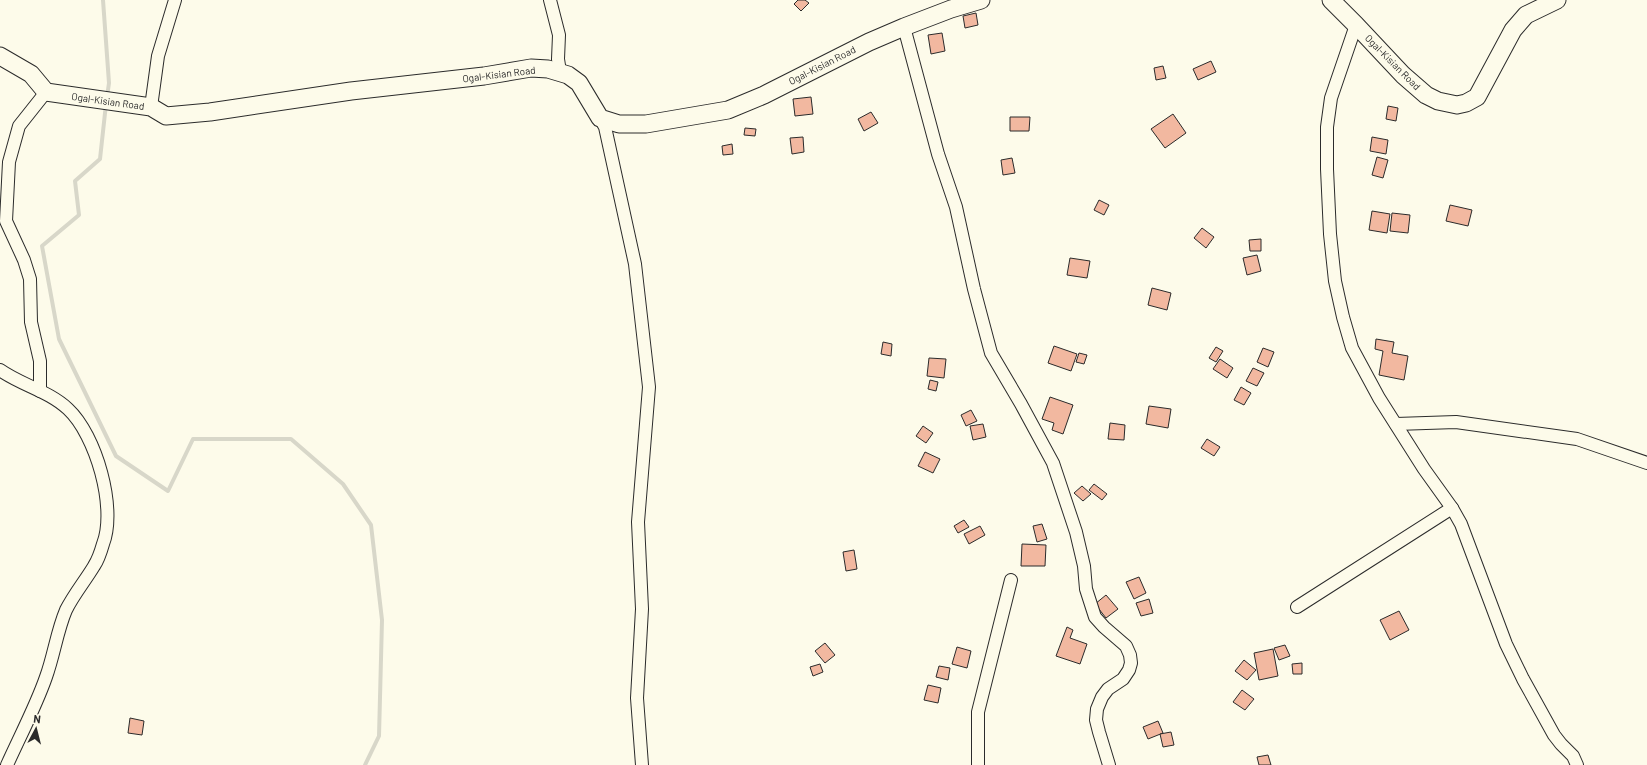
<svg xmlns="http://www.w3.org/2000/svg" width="1647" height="765" font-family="Barlow,sans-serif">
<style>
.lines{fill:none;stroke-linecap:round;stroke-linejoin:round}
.stream{stroke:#d8d7c9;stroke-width:4}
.building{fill:#f2b8a0;stroke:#2b2b2b}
.minor-casing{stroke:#2b2b2b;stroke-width:14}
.secondary-casing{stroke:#2b2b2b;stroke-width:19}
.minor{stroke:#fdfbea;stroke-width:12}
.secondary{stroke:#fdfbea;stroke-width:17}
.labels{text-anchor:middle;stroke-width:3;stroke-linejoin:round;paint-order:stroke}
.street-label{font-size:10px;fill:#2b2b2b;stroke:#fdfbea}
</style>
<rect width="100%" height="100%" fill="#fdfbea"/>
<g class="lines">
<g class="stream">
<path d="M103,0L109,83L107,97"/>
<path d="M106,104L100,159L75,181L79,215L42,246L59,339L116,456L168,491L193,439H291L343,484L371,525L382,620L379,736L365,765"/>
</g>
</g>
<g class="building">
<path d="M798,0H805L809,3L801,11L794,4Z"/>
<path d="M976,13L978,25L965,28L963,16Z"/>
<path d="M942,33L945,51L931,54L928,35Z"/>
<path d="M1211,61L1216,72L1198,80L1193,69Z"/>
<path d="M1163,66L1166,78L1156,80L1154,68Z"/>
<path d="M811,97L813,114L795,116L793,99Z"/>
<path d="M1388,106L1398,108L1396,121L1386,119Z"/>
<path d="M871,112L878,123L864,131L858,119Z"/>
<path d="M1173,114L1186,133L1165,148L1151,129Z"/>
<path d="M1010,117H1030L1029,131H1010Z"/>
<path d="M745,128L756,129L755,136L744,135Z"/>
<path d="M803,137L804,152L792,154L790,138Z"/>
<path d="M1372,137L1388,140L1386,154L1370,151Z"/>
<path d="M732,144L733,154L723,155L722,146Z"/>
<path d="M1377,157L1388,160L1383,178L1372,175Z"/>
<path d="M1012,158L1015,173L1003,175L1001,160Z"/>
<path d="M1099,200L1109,205L1104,215L1094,210Z"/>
<path d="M1450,205L1472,210L1468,226L1446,221Z"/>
<path d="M1372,211L1390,214L1387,233L1369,230Z"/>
<path d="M1392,213L1410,215L1408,233L1390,231Z"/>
<path d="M1202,228L1214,237L1206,248L1194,238Z"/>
<path d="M1261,239V251H1250L1249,240Z"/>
<path d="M1257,255L1261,271L1247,275L1243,258Z"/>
<path d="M1070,258L1090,261L1087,278L1067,275Z"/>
<path d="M1152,288L1171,293L1167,310L1148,305Z"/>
<path d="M1376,339L1394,342L1392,353L1408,356L1404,380L1379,375L1383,351L1375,349Z"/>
<path d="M883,342L892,344L891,356L881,354Z"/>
<path d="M1054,346L1077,354L1071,371L1048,363Z"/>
<path d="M1216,347L1223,351L1216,362L1209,358Z"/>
<path d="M1263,348L1274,352L1268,367L1257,362Z"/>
<path d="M1079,353L1087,355L1084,364L1076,362Z"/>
<path d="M929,358L946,359L944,378L927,376Z"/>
<path d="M1220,359L1233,368L1227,378L1213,369Z"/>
<path d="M1253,368L1264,373L1257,386L1246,381Z"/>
<path d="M930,380L938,382L936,391L928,389Z"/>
<path d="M1241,387L1251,393L1244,405L1234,400Z"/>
<path d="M1050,397L1073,405L1063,434L1052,430L1054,423L1042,419Z"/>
<path d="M1149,406L1171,409L1168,428L1146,424Z"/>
<path d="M971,410L977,421L966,426L961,415Z"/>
<path d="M1110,423L1125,425L1124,440L1108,439Z"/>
<path d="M983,424L986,437L973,440L970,426Z"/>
<path d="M923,426L933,433L926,443L916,436Z"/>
<path d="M1207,439L1220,447L1214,456L1201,448Z"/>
<path d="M925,452L940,459L933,473L918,466Z"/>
<path d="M1094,484L1107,494L1102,500L1089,490Z"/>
<path d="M1082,486L1091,494L1083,501L1074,493Z"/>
<path d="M964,520L969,527L958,533L954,526Z"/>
<path d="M1042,524L1047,539L1037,542L1033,526Z"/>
<path d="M980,526L985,535L969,544L964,534Z"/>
<path d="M1022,544L1046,545L1045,566H1021Z"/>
<path d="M854,550L857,569L846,571L843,552Z"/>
<path d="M1139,577L1146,593L1134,599L1126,582Z"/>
<path d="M1106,595L1118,609L1106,618L1095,604Z"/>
<path d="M1149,599L1153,613L1141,616L1136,603Z"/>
<path d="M1399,611L1409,630L1390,640L1380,620Z"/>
<path d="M1067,627L1073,630L1070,638L1087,644L1080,664L1056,656Z"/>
<path d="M825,643L835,655L825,663L815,651Z"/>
<path d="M1285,645L1290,656L1279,660L1274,648Z"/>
<path d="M957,647L971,651L967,668L952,664Z"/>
<path d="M1273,649L1278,676L1259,680L1254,653Z"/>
<path d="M1244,660L1256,670L1247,680L1235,671Z"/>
<path d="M1302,663V674H1293L1292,664Z"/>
<path d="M820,664L823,672L813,676L810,667Z"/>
<path d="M939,666L950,668L948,680L936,677Z"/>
<path d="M928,685L941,688L938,703L924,700Z"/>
<path d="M1242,690L1254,699L1245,710L1233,702Z"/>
<path d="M130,718L144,721L142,735L128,733Z"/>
<path d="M1158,721L1163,733L1148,739L1143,727Z"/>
<path d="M1171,732L1174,745L1163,747L1160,734Z"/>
<path d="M1268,755L1271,765H1259L1257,757Z"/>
</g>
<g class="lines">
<defs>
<g id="minor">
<path d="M550,0L559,35L558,59L560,72"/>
<path d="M1356,25L1331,98L1327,127V169L1330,234L1335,281L1343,317L1352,348L1379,398L1424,469L1452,508L1461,524L1506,644L1523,679L1554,735L1561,744L1573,756L1577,765"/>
<path d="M904,27L938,154L956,207L974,289L991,353L1021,404L1053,463L1076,532L1084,566L1086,589L1095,617L1104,627L1126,646L1130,655L1131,663L1129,670L1123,679L1108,689L1102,697L1097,709L1096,720L1099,732L1109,765"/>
<path d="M151,107L158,56L175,0"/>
<path d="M600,118L605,127L635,264L649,387L638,522L642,609L637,698L642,765"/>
<path d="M0,370C21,385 49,391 68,409C96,435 117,508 103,544C101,551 98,560 94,566C85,581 74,594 66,610C57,631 54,655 46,677C36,706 20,736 7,765"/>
<path d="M40,391V361L31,322L30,279L24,260L6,221L9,162L19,126L46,92"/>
<path d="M1396,424L1456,422L1577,439L1647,463"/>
<path d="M1297,607L1452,508"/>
<path d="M978,765V712L1011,580"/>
</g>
<g id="secondary">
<path d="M1331,0L1356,25L1403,75L1426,95L1438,101L1457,105L1466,103L1477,97L1513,30L1526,15L1557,0"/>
<path d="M0,56L31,74L46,92L151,107L166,116L210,112L351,91L484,76L531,68L548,69L568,75L579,83L600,118L619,124H646L728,110L764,95L869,42L904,27L951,9L981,0"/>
</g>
</defs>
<use href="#minor" class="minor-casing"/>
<use href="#secondary" class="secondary-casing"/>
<use href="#minor" class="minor"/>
<use href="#secondary" class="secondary"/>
</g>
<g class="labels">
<g class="street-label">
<text transform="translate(1393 62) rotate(45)" y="4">Ogal-Kisian Road</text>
<text transform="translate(822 65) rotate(-27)" y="4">Ogal-Kisian Road</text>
<text transform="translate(499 74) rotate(-7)" y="4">Ogal-Kisian Road</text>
<text transform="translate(108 101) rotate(8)" y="4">Ogal-Kisian Road</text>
</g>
</g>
<g transform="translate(36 729) rotate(7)" stroke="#fdfbea" stroke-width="3" paint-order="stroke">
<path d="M0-3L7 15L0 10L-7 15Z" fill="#2b2b2b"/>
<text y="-6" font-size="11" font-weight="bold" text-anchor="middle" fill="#2b2b2b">N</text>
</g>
</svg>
